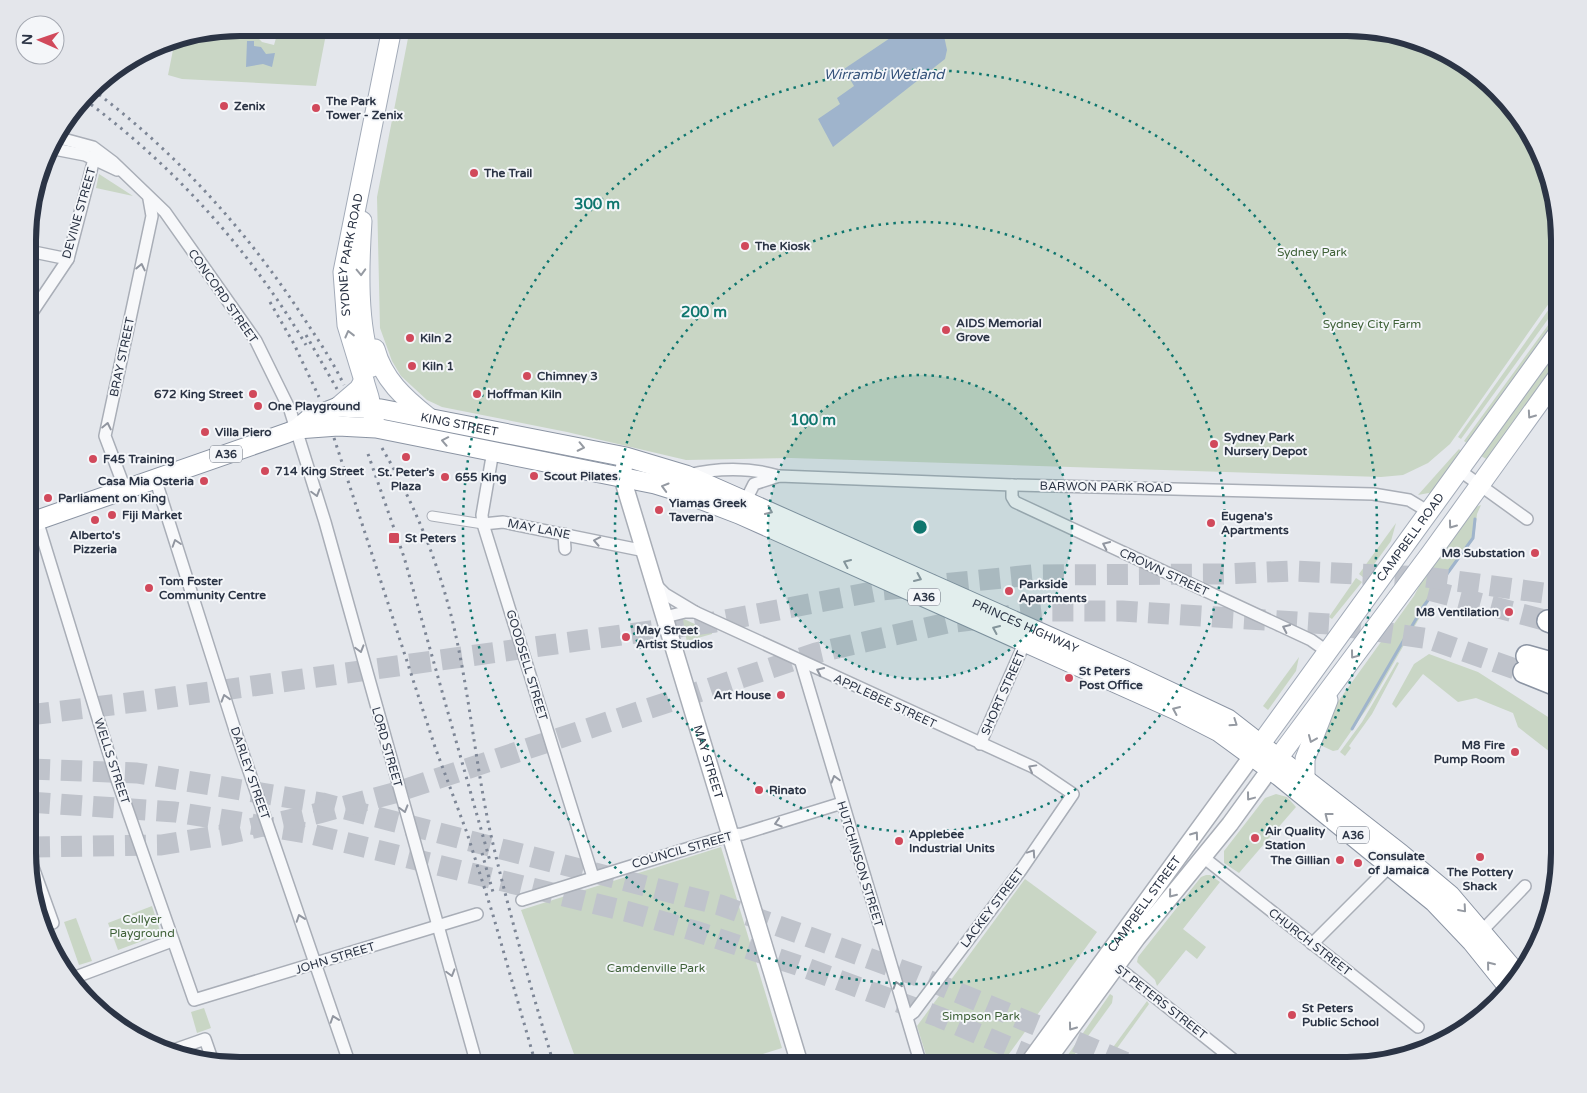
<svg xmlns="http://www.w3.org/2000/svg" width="1587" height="1093" font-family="'Varela Round',sans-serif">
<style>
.green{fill:#c9d6c5}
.water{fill:#9fb4cc}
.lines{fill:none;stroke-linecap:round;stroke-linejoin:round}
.stream{stroke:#9fb4cc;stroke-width:3}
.motorway-tunnel{stroke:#bfc3cb;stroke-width:21;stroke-dasharray:21 11;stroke-linecap:butt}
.pedestrian-casing{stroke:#a9aeb7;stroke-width:11}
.minor-casing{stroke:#a9aeb7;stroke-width:14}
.secondary-casing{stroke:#a9aeb7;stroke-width:19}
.primary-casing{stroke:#a3abb8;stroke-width:21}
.trunk-casing{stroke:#8b94a3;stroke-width:21}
.motorway-casing{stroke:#8b94a3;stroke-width:24}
.pedestrian{stroke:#f7f8fa;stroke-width:9}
.minor{stroke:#f7f8fa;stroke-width:11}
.secondary{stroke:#fff;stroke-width:16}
.primary{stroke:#fff;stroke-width:19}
.trunk{stroke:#fff;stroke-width:19}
.motorway{stroke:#fff;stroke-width:21}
.rail{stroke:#7d8696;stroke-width:3;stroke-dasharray:2.5 5;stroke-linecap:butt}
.oneway{stroke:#9196a0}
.oneway2{stroke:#959aa2}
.ring{fill:none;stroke:#0f766e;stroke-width:2.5;stroke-dasharray:2.5 5}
.poi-dot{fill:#d1495b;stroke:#f4f6f9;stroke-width:2}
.labels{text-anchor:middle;stroke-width:4;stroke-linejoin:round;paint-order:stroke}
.shield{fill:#f4f6f9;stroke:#676e7b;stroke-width:1}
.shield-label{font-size:11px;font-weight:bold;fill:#2b3445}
.poi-label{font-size:12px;font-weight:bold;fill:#2b3445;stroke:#f4f6f9;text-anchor:start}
.street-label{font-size:12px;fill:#2b3445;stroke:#f4f6f9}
.park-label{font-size:12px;fill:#3f6138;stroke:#f4f6f9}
.water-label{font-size:14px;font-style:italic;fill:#34527a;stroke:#f4f6f9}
.rim{fill:none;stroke:#2b3445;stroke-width:6}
.centre{fill:#0f766e;stroke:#f4f6f9;stroke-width:2.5}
.ring-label{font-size:15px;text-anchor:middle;font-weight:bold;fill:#0f766e;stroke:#f4f6f9;stroke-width:4;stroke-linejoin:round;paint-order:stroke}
</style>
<rect width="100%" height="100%" fill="#e4e7ec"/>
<g class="green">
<path d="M240,28H249L262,42L274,45L279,28L326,34L316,86L182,79L168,75L175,40Z"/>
<path d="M410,28H1360L1415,39L1476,71L1531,134L1558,223L1554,228L1559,229V289L1450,444L1428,463L1403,475L1381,477L791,458L686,460L567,432L442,407L427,400L401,376L392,361L380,328L377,197Z"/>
<path d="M99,174L133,196L96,188Z"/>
<path d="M1559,295V304L1461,439L1458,437Z"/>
<path d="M1559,310V318L1468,444L1464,441Z"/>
<path d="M1559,344V361L1488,460L1481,456L1487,445Z"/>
<path d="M1459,449L1462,452L1434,492L1418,495Z"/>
<path d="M1481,505L1477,514L1474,539L1432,596L1370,704L1338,750L1333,751L1318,744L1337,703L1414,596L1429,567L1473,508Z"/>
<path d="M1396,523L1391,541L1364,578L1359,574Z"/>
<path d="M1356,578L1362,582L1332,619L1329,617Z"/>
<path d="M684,619L712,632V634L687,641L681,621Z"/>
<path d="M1429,654L1478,672L1559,724V759L1518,727L1513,713L1476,698L1458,702L1423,674L1396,708L1392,704L1414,664Z"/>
<path d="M1299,657L1296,671L1268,710L1263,706Z"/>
<path d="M1397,662L1399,663L1372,714L1349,746L1351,748L1345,756L1340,752L1362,722Z"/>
<path d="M1276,794L1287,797L1296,807L1239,873L1224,863V851L1265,798Z"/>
<path d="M721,847L782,1048L741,1061L742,1065H578L521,910Z"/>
<path d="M1206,875H1210L1220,882L1183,929L1206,947L1197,959L1186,950L1157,986L1155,980L1137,962L1138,957L1201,877Z"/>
<path d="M1025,879L1097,932L1001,1065H929L917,1026Z"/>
<path d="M152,906L161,934L118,950L108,923Z"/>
<path d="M76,918L92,961L79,965L64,922Z"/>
<path d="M1110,994L1113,996L1112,1003L1067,1065H1061Z"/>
<path d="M1147,1001L1149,1004L1105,1065H1100Z"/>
<path d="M204,1008L211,1028L197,1033L191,1012Z"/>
</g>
<g class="water">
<path d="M905,28H1060L1062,33L1040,32L1034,29L987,32L960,29L945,37L943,31L947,50L945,59L833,147L818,119L840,104L837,98L854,86L844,69Z"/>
<path d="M247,41H254V46L261,47L266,54L275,53L272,67L263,64L246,67Z"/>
</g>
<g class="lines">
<path class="stream" d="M1352,729L1423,607L1473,538L1475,519"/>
<g class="motorway-tunnel">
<path d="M1429,590L1548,621"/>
<path d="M29,715L144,701L715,622L882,590L1032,575L1225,574L1291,571L1358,574L1426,577L1559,595"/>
<path d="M29,769L137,773L322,803L720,905L918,976L1132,1065"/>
<path d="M29,802L175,812L307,833L629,912L695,931L806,968L939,1017L1051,1065"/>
<path d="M29,847L161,845L228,834L319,813L394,793L816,653L947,623L1051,611H1122L1329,624L1429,639L1524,672"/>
</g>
<defs>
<path id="pedestrian" d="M432,516L483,524"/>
<g id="minor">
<path d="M56,137L93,147L113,162L165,212L256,341L290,410L325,522L477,1065"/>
<path d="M49,148L85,155L117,170"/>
<path d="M29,251L68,259"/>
<path d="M29,317L68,259L94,159"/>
<path d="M493,451L482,515L483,524L593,877"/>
<path d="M1459,470L1527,519"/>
<path d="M688,475C716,468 750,467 778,476"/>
<path d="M155,478L236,733L350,1065"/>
<path d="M1012,485V497L1015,502L1311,640L1328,652"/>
<path d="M125,489L105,436L152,216L149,199"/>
<path d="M743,506L754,484L779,476L1012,485L1373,494L1409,500L1429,512"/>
<path d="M37,520L116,777L194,1000L477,914"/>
<path d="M483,524L503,522L645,551"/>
<path d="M564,534L565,549"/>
<path d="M656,585L665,594L695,612L1033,767L1073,794L1021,870L914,1012L907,1017"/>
<path d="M665,617L685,612H695"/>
<path d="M801,662L921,1065"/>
<path d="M980,744L1025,642"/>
<path d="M29,856L53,923"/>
<path d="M1203,857L1418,1027"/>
<path d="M522,900L731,835L742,834L842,803"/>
<path d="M1478,935L1525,886"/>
<path d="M1312,944L1391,865"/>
<path d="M1111,962L1240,1065"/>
<path d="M73,978L172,941"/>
<path d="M168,1052L205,1039L213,1062"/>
</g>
<g id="secondary">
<path id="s1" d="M626,457L622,477L800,1065"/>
<path id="s2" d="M1027,1065L1252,756"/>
<path d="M1044,1065L1137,938L1230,824L1270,769"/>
</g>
<g id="primary">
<path d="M362,221C359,267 357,324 372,367"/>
<path d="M375,349C383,379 404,398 428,417"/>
<path d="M338,407L359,389L364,380"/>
<path id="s3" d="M375,424L369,397L347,325L343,272L392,28"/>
<path id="s4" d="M1252,756L1559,332"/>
<path d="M1270,769L1431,553L1559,375"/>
<path d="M1305,778V759L1328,700"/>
</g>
<g id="trunk">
<path d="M297,429L338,426L376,428L655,484L684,493L739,514L1176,710L1219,732L1279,776L1434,902L1472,942L1509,988"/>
<path id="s5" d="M29,523L287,433L297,429L310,418L338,407L381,409L626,457L686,475L745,501L1124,670L1228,719L1401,854L1450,895L1519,976"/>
</g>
<g id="motorway">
<path d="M1548,621L1559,625"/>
<path d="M1527,656L1559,665"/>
<path d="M1524,672L1559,686"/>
</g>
</defs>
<use href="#pedestrian" class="pedestrian-casing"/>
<use href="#minor" class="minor-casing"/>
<use href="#secondary" class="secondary-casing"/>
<use href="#primary" class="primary-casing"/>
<use href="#trunk" class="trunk-casing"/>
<use href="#motorway" class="motorway-casing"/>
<use href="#pedestrian" class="pedestrian"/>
<use href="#minor" class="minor"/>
<use href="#secondary" class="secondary"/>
<use href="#primary" class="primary"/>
<use href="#trunk" class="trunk"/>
<use href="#motorway" class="motorway"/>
<g class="rail">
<path d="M93,90C177,153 248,232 305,320C319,341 333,362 344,385"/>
<path d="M85,100C174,166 250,250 306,345"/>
<path d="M270,302L294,344L319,397"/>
<path d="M306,335L337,389"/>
<path d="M334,438L435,747L467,833L493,915L536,1065"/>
<path d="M382,448C413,501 437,559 452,619C469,689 475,761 490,831C508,910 531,988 554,1065"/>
<path d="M368,454L404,557L490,861"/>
<path d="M482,853L493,892"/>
</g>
</g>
<defs><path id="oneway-chevron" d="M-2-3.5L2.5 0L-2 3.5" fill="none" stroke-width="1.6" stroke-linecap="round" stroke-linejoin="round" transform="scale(1.25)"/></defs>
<g class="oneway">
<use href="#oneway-chevron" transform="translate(141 267) rotate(-78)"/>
<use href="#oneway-chevron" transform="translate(107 426) rotate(-78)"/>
<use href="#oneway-chevron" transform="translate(316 493) rotate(74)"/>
<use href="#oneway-chevron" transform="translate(597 541) rotate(-169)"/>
<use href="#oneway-chevron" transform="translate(176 543) rotate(-108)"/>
<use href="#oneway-chevron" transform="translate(1106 545) rotate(-155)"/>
<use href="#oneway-chevron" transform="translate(1286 628) rotate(-155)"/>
<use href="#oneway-chevron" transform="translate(360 649) rotate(74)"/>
<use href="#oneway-chevron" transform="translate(820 671) rotate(-155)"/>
<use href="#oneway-chevron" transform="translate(225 698) rotate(-107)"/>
<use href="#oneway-chevron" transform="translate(1032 768) rotate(-151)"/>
<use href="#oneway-chevron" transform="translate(835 779) rotate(-106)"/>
<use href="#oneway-chevron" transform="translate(404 809) rotate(74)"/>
<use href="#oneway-chevron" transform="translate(778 823) rotate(163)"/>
<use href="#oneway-chevron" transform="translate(1032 853) rotate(-56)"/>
<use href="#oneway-chevron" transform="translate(300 918) rotate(-109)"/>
<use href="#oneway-chevron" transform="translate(451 973) rotate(74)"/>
<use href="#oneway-chevron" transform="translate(897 985) rotate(-107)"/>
<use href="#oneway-chevron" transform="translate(334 1019) rotate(-109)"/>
</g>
<g class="oneway2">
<use href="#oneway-chevron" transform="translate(361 272) rotate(88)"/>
<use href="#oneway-chevron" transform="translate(349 334) rotate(-104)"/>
<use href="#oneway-chevron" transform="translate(1531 415) rotate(125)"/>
<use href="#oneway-chevron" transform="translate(445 441) rotate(-169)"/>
<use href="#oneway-chevron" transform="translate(581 447) rotate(12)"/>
<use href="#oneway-chevron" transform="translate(665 487) rotate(-164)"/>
<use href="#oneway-chevron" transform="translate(769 511) rotate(24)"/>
<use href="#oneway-chevron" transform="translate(1452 525) rotate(126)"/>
<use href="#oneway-chevron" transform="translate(847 563) rotate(-156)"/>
<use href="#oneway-chevron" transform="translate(918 578) rotate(24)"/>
<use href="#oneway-chevron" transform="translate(996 629) rotate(-156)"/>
<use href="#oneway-chevron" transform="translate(1354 655) rotate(127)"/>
<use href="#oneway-chevron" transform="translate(1176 710) rotate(-156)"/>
<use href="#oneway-chevron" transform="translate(1234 723) rotate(34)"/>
<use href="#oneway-chevron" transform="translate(1312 739) rotate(113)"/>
<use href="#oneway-chevron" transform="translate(1250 797) rotate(127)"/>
<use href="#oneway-chevron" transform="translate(1328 816) rotate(-142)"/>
<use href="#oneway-chevron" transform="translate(1195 835) rotate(-54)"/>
<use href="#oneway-chevron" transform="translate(1172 894) rotate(129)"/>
<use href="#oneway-chevron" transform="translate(1463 909) rotate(49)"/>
<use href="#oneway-chevron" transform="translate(1490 965) rotate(-129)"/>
<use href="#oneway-chevron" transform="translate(1072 1027) rotate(126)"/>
</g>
<circle cx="920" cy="527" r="152" fill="#0f766e" fill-opacity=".12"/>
<g class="ring">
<circle cx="920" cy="527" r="152"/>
<circle cx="920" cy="527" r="305"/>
<circle cx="920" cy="527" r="457"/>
</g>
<g class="poi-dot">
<circle cx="224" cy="106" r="5"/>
<circle cx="316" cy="108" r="5"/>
<circle cx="474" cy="173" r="5"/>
<circle cx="745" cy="246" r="5"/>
<circle cx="946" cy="330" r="5"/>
<circle cx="410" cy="338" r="5"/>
<circle cx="412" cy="366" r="5"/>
<circle cx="527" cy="376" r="5"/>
<circle cx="253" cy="394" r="5"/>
<circle cx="477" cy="394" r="5"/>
<circle cx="258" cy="406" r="5"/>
<circle cx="205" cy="432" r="5"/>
<circle cx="1214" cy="444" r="5"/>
<circle cx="406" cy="457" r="5"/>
<circle cx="93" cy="459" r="5"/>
<circle cx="265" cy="471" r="5"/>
<circle cx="534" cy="476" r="5"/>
<circle cx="445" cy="477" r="5"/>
<circle cx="204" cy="481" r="5"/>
<circle cx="48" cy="498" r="5"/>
<circle cx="659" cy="510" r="5"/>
<circle cx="112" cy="515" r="5"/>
<circle cx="95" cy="520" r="5"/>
<circle cx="1211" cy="523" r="5"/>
<rect x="388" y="532" width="12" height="12" rx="2.5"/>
<circle cx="1535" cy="553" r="5"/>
<circle cx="149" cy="588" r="5"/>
<circle cx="1009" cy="591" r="5"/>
<circle cx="1509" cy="612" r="5"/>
<circle cx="626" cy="637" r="5"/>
<circle cx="1069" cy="678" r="5"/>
<circle cx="781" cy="695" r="5"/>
<circle cx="1515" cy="752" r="5"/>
<circle cx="759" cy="790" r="5"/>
<circle cx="1255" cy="838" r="5"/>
<circle cx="899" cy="841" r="5"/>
<circle cx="1480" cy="857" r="5"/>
<circle cx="1340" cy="860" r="5"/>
<circle cx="1358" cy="863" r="5"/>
<circle cx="1292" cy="1015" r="5"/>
</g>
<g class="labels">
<g class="shield">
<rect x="210" y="445.5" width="32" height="17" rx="4"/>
<rect x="908" y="588.5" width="32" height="17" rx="4"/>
<rect x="1337" y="826.5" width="32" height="17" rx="4"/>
</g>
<g class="shield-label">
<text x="226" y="458">A36</text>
<text x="924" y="601">A36</text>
<text x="1353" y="839">A36</text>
</g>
<g class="poi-label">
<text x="326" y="105">The Park<tspan x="326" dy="14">Tower - Zenix</tspan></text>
<text x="234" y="110">Zenix</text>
<text x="484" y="177">The Trail</text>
<text x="755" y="250">The Kiosk</text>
<text x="956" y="327">AIDS Memorial<tspan x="956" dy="14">Grove</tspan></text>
<text x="420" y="342">Kiln 2</text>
<text x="422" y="370">Kiln 1</text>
<text x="537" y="380">Chimney 3</text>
<text x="243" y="398" text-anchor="end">672 King Street</text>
<text x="487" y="398">Hoffman Kiln</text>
<text x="268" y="410">One Playground</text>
<text x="215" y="436">Villa Piero</text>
<text x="1224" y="441">Sydney Park<tspan x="1224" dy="14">Nursery Depot</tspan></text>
<text x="103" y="463">F45 Training</text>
<text x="275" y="475">714 King Street</text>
<text x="406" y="476" text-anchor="middle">St. Peter’s<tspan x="406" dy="14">Plaza</tspan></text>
<text x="544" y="480">Scout Pilates</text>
<text x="455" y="481">655 King</text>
<text x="194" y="485" text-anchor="end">Casa Mia Osteria</text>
<text x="58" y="502">Parliament on King</text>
<text x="669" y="507">Yiamas Greek<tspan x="669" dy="14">Taverna</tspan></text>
<text x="122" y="519">Fiji Market</text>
<text x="1221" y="520">Eugena's<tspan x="1221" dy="14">Apartments</tspan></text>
<text x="95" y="539" text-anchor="middle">Alberto's<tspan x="95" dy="14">Pizzeria</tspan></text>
<text x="405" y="542">St Peters</text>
<text x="1525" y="557" text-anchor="end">M8 Substation</text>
<text x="159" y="585">Tom Foster<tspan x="159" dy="14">Community Centre</tspan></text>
<text x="1019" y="588">Parkside<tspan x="1019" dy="14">Apartments</tspan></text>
<text x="1499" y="616" text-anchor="end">M8 Ventilation</text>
<text x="636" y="634">May Street<tspan x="636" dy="14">Artist Studios</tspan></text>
<text x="1079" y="675">St Peters<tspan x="1079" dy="14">Post Office</tspan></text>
<text x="771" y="699" text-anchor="end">Art House</text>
<text x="1505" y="749" text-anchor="end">M8 Fire<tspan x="1505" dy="14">Pump Room</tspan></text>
<text x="769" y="794">Rinato</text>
<text x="1265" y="835">Air Quality<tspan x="1265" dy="14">Station</tspan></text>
<text x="909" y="838">Applebee<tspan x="909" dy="14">Industrial Units</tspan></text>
<text x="1368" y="860">Consulate<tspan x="1368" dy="14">of Jamaica</tspan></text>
<text x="1330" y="864" text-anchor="end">The Gillian</text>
<text x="1480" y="876" text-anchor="middle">The Pottery<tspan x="1480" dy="14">Shack</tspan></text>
<text x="1302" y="1012">St Peters<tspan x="1302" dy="14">Public School</tspan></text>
</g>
<g class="street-label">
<text transform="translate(79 213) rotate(-74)" y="4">DEVINE STREET</text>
<text dy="4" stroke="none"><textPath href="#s3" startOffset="174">SYDNEY PARK ROAD</textPath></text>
<text transform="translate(223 296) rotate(55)" y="4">CONCORD STREET</text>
<text transform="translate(122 357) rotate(-78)" y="4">BRAY STREET</text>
<text dy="4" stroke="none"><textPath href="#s5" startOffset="454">KING STREET</textPath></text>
<text transform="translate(1106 487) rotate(1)" y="4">BARWON PARK ROAD</text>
<text transform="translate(539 529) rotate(11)" y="4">MAY LANE</text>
<text dy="4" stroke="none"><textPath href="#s4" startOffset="270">CAMPBELL ROAD</textPath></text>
<text transform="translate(1164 572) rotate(25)" y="4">CROWN STREET</text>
<text dy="4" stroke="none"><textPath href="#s5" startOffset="1058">PRINCES HIGHWAY</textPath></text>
<text transform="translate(527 665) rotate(73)" y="4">GOODSELL STREET</text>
<text transform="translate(1003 693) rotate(-66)" y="4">SHORT STREET</text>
<text transform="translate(885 701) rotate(25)" y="4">APPLEBEE STREET</text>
<text transform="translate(387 747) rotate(74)" y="4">LORD STREET</text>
<text transform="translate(112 761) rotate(72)" y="4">WELLS STREET</text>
<text dy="4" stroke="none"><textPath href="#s1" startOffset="318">MAY STREET</textPath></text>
<text transform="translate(250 773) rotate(71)" y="4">DARLEY STREET</text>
<text transform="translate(682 850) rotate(-16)" y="4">COUNCIL STREET</text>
<text transform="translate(860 864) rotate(73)" y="4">HUTCHINSON STREET</text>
<text dy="4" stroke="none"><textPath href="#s2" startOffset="199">CAMPBELL STREET</textPath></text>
<text transform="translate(992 908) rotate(-53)" y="4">LACKEY STREET</text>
<text transform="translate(1310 942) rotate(38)" y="4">CHURCH STREET</text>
<text transform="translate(335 958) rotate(-17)" y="4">JOHN STREET</text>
<text transform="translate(1161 1002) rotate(38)" y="4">ST PETERS STREET</text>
</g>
<g class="park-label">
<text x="1312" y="256">Sydney Park</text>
<text x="1372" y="328">Sydney City Farm</text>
<text x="142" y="923">Collyer<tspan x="142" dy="14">Playground</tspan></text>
<text x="656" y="972">Camdenville Park</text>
<text x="981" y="1020">Simpson Park</text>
</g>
<g class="water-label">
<text x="884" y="79">Wirrambi Wetland</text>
</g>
</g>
<path d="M0 0H1587V1093H0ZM240 36H1347A204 204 0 0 1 1551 240V853A204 204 0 0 1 1347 1057H240A204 204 0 0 1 36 853V240A204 204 0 0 1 240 36Z" fill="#e4e6eb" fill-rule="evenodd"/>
<path class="rim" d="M240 36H1347A204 204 0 0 1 1551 240V853A204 204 0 0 1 1347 1057H240A204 204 0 0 1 36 853V240A204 204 0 0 1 240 36Z"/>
<circle cx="920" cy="527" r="8" class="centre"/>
<g class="ring-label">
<text x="597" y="209">300 m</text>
<text x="704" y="317">200 m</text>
<text x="813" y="425">100 m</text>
</g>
<g transform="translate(40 40) rotate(272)"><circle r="24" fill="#f4f6f9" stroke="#a4a8b1"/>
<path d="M0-4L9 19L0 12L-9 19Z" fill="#d1495b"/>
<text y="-8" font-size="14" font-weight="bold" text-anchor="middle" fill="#2b3445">N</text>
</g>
</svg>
